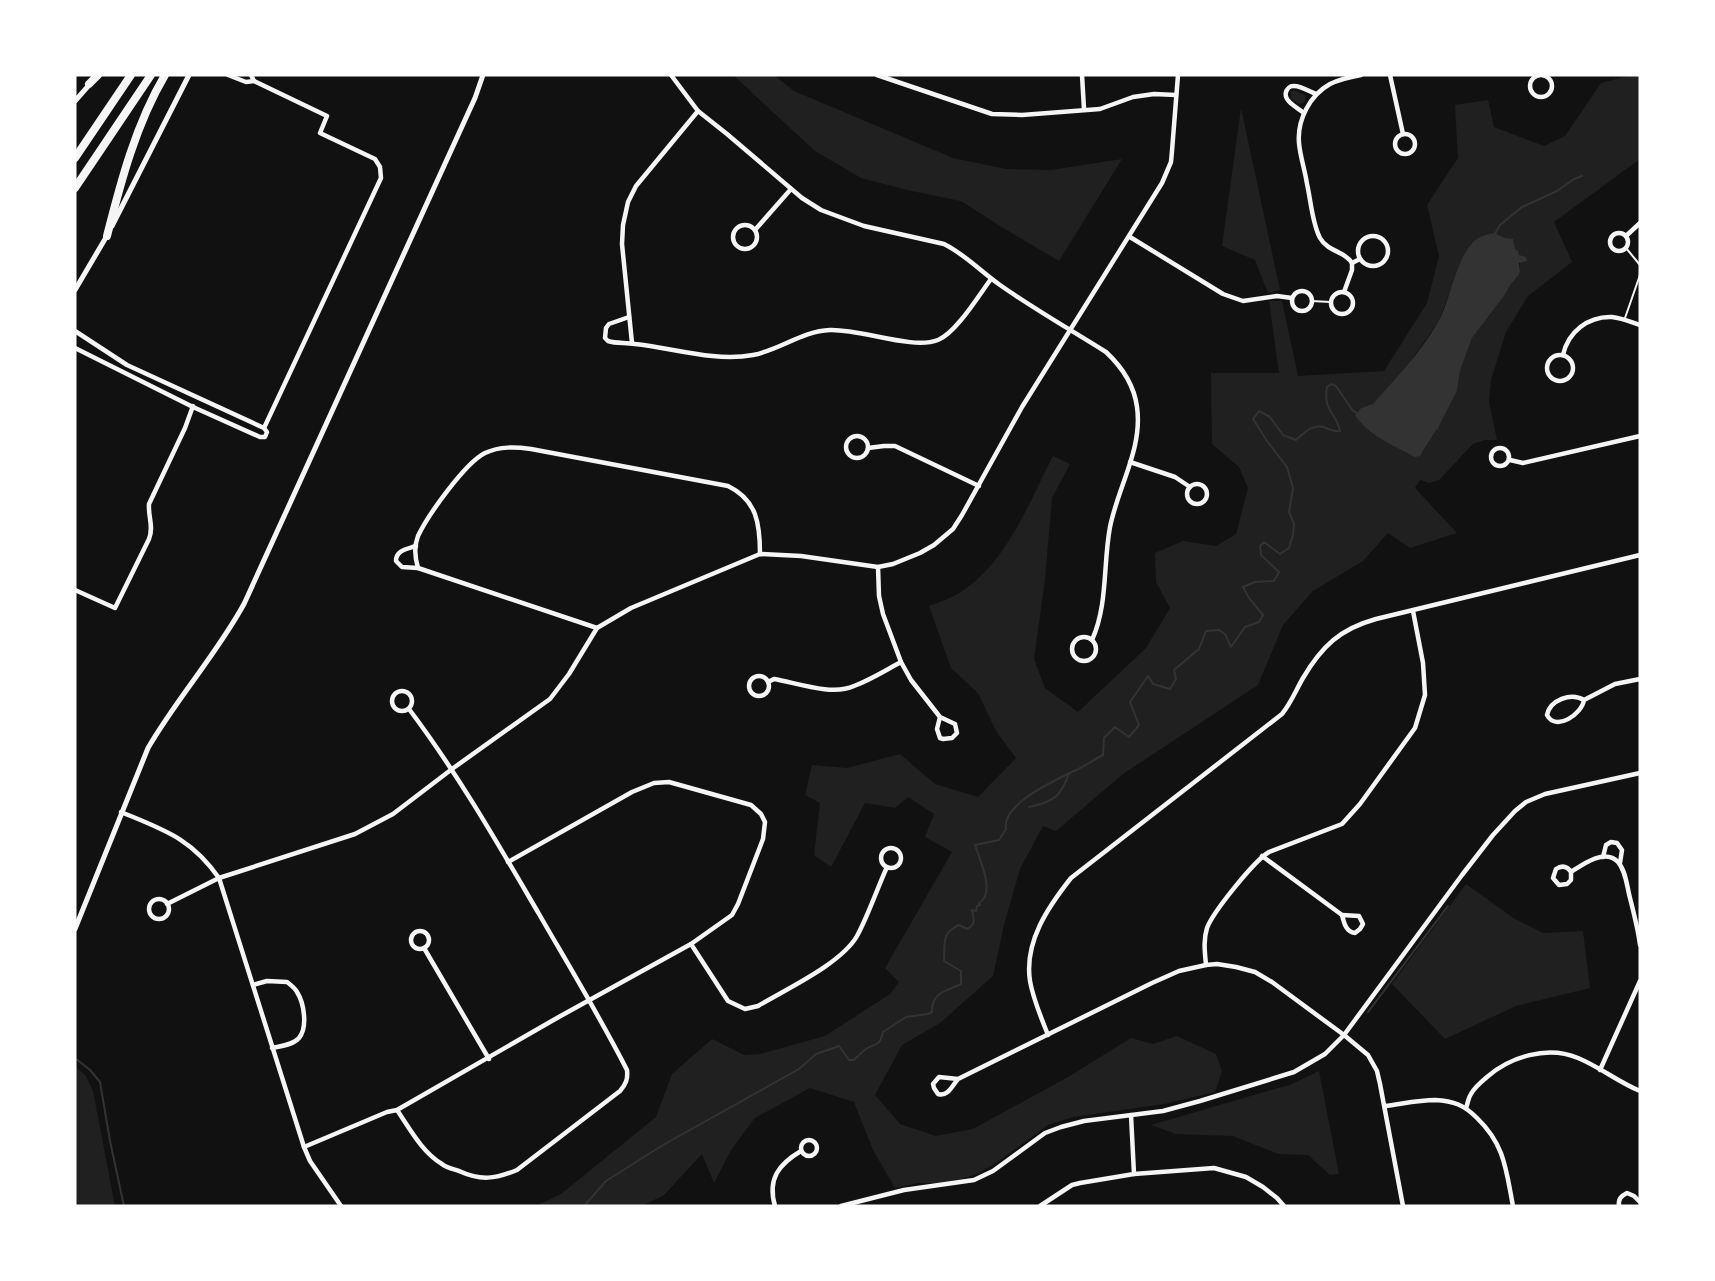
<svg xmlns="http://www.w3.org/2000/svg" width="1715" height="1281" font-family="Cabin,sans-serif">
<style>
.green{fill:#202020;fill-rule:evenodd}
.water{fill:#333}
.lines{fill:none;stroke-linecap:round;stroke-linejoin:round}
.stream{stroke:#333;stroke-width:2}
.service{stroke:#f5f5f5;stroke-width:2}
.minor{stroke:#f5f5f5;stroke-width:4.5}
.tertiary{stroke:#f5f5f5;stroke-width:5}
.motorway{stroke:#f5f5f5;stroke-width:8}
</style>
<rect width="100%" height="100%" fill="#111"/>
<g class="green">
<path d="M733,75H774L794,91L953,158L1006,169L1051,170L1122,159L1059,261L1000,226L961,201L907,190L861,178L815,151Z"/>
<path d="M1632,75H1640V159L1554,222L1572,262L1528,296L1506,332L1491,380L1489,402L1497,440H1485L1473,444L1439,480L1429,483L1420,480L1415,488L1457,533L1410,548L1388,533L1363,561L1313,591L1283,625L1258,685L1123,774L1056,831L1043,826L1020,869L1004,925L993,976L940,1023L902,1045L875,1095L900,1124L936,1136L973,1129L1068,1077L1131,1038L1153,1044L1177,1036L1216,1054L1222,1071L1215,1092L1164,1104L1073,1117L1048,1125L996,1163L977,1174L961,1179L937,1183H918L895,1188L873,1150L854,1102L810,1088L755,1118L731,1150L714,1183L702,1154L664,1195L642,1206H536L561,1194L656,1117L672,1074L712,1039L744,1055L760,1054L825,1036L890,994L899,982L885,968L952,852L925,837L934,814L908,797L895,808L865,803L831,867L814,855L820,803L805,795L812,765L847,768L900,754L935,784L978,797L1016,758L996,731L978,693L951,668L929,606C938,602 950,599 959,593C1006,565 1029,502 1053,456L1070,464L1052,498L1045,579L1034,659L1045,688L1078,712L1146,648L1170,608L1156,582L1155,553L1183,541L1216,546L1236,534L1248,488L1239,467L1212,444L1211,373H1279L1269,301H1282L1298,376L1384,371L1427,303L1439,256L1427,205L1458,158L1455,105L1488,100L1494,127L1544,146L1565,136L1601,83ZM1494,233L1505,238L1515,249L1520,256V272L1518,276L1511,284L1504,296L1472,338L1460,371L1457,391L1438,428L1440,430L1437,429L1423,452L1355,415L1361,408L1373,405L1409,363L1439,321L1459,266L1471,245Z"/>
<path d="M1294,90L1305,95L1306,99L1304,103L1298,104L1291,98V92Z"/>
<path d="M1241,108L1280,290L1268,293L1255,260L1222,246Z"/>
<path d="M1466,884L1515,919L1543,933L1583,931L1590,988L1516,1006L1445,1039L1392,984Z"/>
<path d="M75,1066L86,1076L93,1091L115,1206H75Z"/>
<path d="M1319,1071L1339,1174L1330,1175L1308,1155L1278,1154L1233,1136L1176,1134L1151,1125L1292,1084Z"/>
</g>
<path class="water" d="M1494,233L1505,238L1513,239L1515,249L1518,251L1519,255L1526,257L1527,261L1519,263L1520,272L1518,276L1511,284L1504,296L1472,338L1460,371L1457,391L1438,428L1440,430L1437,429L1420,456L1415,457C1395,446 1367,435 1355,415L1361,408L1373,404C1395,379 1420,353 1437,324C1451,302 1456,250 1480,237C1484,235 1490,234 1494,233Z"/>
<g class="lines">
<g class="stream">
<path d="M1495,234L1500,225L1522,207L1557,191L1574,179L1582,176"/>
<path d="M1029,807C1053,802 1061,797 1069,773"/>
<path d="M1368,1012L1448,906"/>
<path d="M75,1058L90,1070L100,1082L110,1141L124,1206"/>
<path d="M584,1206L606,1181L663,1145L799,1069L816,1054L839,1046L849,1060H854C858,1056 862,1052 866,1049C877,1042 879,1048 883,1032L906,1017L928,1014L932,1012C931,993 946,991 961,984V971L944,961C945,944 941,933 959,925L967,929C976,925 974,919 972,910L976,911L977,906L980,905L979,903C996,893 980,861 975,845L999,840L1006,829C1001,804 1056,780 1074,771C1084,767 1093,760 1103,755L1104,738L1115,727L1129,737L1139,725L1130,702L1148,676L1153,684L1170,689L1176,679L1174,670L1199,649L1206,631L1219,630L1225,634L1231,647L1245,627L1259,622L1263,615L1249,598L1243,587L1255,582L1274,581L1279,572L1261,555L1260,546L1264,542L1280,554L1289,548L1293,535L1294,524L1289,512L1293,488L1287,467L1267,441L1253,419L1259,411L1270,417L1283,435L1296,440C1305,432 1313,423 1326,428C1332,430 1333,432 1340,431C1336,412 1323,411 1327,387L1331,384L1336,386L1353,411L1357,413"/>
</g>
<g class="service">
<path d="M1626,248L1640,265"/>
<path d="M1311,301L1331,302"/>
<path d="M1625,318L1640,275"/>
</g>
<g class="minor">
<path d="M228,75L246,82L254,81L251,75"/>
<path d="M671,75L698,111L727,134L802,198L821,210L864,226L944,244C966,255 980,271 1000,285C1034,309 1071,330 1106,352C1122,367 1134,384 1137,407C1143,448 1118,487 1110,527C1103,564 1108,605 1092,640"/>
<path d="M877,75L992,114L1022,115L1100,109L1133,97L1154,94L1176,95"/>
<path d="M1082,75L1084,109"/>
<path d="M1390,75L1403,134"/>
<circle cx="1541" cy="86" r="11"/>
<path d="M254,81L327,116L320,133L375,159L380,167L381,178L264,428"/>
<path d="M1304,113C1298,108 1283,101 1286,92C1287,89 1290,86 1293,86C1300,85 1310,92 1316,94"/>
<circle cx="1405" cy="144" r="10"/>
<circle cx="745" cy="237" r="12"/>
<path d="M755,230L791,189"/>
<circle cx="1619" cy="242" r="9"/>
<path d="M1626,236L1640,223"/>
<circle cx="1373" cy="251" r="15"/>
<path d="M1130,237L1223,294L1243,301L1277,296L1292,298"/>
<path d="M1360,259L1352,263C1345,251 1328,252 1320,238C1312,223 1311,201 1307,184C1305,170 1300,156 1299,143C1297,120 1310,95 1330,84C1340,79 1350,77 1361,75"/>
<circle cx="1302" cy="301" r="10"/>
<path d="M1344,292L1352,270V263"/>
<circle cx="1342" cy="303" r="11"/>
<path d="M629,317L609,324L606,328L605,338L608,341C617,344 626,342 635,344C673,348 714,362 753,355C780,350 802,331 830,330C862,329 912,350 938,340C956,333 979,295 991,279"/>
<path d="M75,331L127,365L264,428L267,432L265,437H260L193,407L75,348"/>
<path d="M632,343L622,244L623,225L628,202L636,186L698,111"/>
<circle cx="1560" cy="368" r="13"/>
<path d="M1563,355C1568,332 1588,316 1612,317C1622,318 1631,322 1640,325"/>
<circle cx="857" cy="447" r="11"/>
<circle cx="1500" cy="457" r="9"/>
<path d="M868,448L884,446H895L979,486"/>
<path d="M1510,460L1523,463L1640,436"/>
<path d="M1130,462L1175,477L1190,487"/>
<circle cx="1197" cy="494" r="10"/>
<path d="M416,546C407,549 396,550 396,561L402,567L418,568"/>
<path d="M878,567L879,596L883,614L901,662L911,680L940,717L955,724L957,733L952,738L943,739L940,738L937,729L940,717"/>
<path d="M75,590L115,608L149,539C154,527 148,517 149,504L185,428L193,406"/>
<path d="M597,628L418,568C415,558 414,546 418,536C428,515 465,463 485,453C500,446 516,447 531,449L728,486C757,500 760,524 760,554"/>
<circle cx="1084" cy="649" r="12"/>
<circle cx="759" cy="686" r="10"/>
<path d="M768,682L774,679C797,683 832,696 854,686C870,680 886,670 901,662"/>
<circle cx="402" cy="701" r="10"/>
<path d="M1584,700C1571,692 1550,700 1547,715C1556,732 1582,714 1584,700L1615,684L1640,679"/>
<path d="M121,812C164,830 191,838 219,878L304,1147L310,1161L341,1206"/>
<circle cx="891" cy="858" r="10"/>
<path d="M1262,856L1342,915"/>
<path d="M1603,857L1606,845L1611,842L1617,843L1622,850L1620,863"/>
<path d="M1571,872C1567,866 1562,865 1556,869L1553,878L1559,885L1567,884L1571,880V872C1583,864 1605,848 1618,862C1626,871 1627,887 1630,898C1634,914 1638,929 1640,945"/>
<circle cx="159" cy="909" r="10"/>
<path d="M167,904L219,878L355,834L393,814L452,769L550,699L569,674L597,628L631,608L760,554L801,556L878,567L893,564L920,553L934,545L953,529L962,515L1022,407L1162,183L1171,162L1172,151L1178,75"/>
<path d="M1342,915L1359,916L1363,924L1360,929L1355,933C1346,932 1344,923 1342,915Z"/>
<circle cx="420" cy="940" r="9"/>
<path d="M691,944L728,1001L745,1009L758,1006C786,989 841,964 857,936C868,916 877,889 887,867"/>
<path d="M424,948L489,1059"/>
<path d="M1206,965C1205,953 1203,941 1207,928C1213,912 1254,861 1269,852L1342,824L1360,804L1415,728L1425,695L1423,663L1413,611"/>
<path d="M253,985L267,981L287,982C291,985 295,988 297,992C304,1003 308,1027 299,1038C293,1045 281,1046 272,1048"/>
<path d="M1048,1035C1041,1017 1033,999 1030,981C1024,942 1048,907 1071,878L1282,714C1291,703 1296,690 1303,678C1322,646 1340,629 1376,619L1640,555"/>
<path d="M1600,1070L1640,981"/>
<path d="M958,1079L939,1077L933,1084L934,1088L938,1094C948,1097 952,1086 958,1079L1152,983L1179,971L1206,965L1217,964L1236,967L1255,972L1272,982L1344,1035L1368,1055L1377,1071L1380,1084L1403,1206"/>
<path d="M1385,1106C1401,1104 1419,1100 1435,1100C1454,1101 1464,1105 1477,1118C1505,1145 1506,1170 1513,1206"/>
<path d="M1466,1108C1468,1103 1468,1098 1471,1094C1474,1088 1481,1082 1487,1077C1510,1057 1547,1045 1578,1058C1600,1067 1618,1082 1640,1091"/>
<path d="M397,1110C410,1129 422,1152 442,1164C447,1168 453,1169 459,1171C481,1181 495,1179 517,1170L620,1091C626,1084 628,1079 627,1070C600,1017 569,966 539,914C498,844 458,774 409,709"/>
<circle cx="809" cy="1148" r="8"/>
<path d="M304,1147L387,1112L397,1110L557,1018L691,944L732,915L738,904L763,839L765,822L761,814L751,805L669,782L654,783L632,792L508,862"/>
<path d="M1134,1174L1214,1168L1246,1177L1263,1187L1277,1198L1284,1206"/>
<path d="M775,1206C767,1179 779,1164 801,1151"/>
<path d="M841,1206L904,1190L974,1180L993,1171L1045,1133L1061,1127L1084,1121L1163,1111L1200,1101L1294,1072L1325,1054L1344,1035L1462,875L1493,835L1515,811L1526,802L1545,794L1640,773"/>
<path d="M1040,1206L1072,1185L1080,1183L1134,1174L1131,1115"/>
<path d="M1619,1206C1618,1199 1621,1196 1627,1193L1634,1196L1640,1202"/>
</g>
<g class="tertiary">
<path d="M75,101L90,84"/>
<path d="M112,226L189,75"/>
<path d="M75,290L108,234"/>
<path d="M75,929L148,748C177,698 216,655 244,604L475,98L483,75"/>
</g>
<g class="motorway">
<path d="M89,84L98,75"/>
<path d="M75,158L131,75"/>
<path d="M75,188L151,75"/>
<path d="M107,236C121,181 136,124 165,75"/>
</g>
</g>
<rect width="1715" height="1281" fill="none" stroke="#ffffff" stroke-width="153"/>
</svg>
